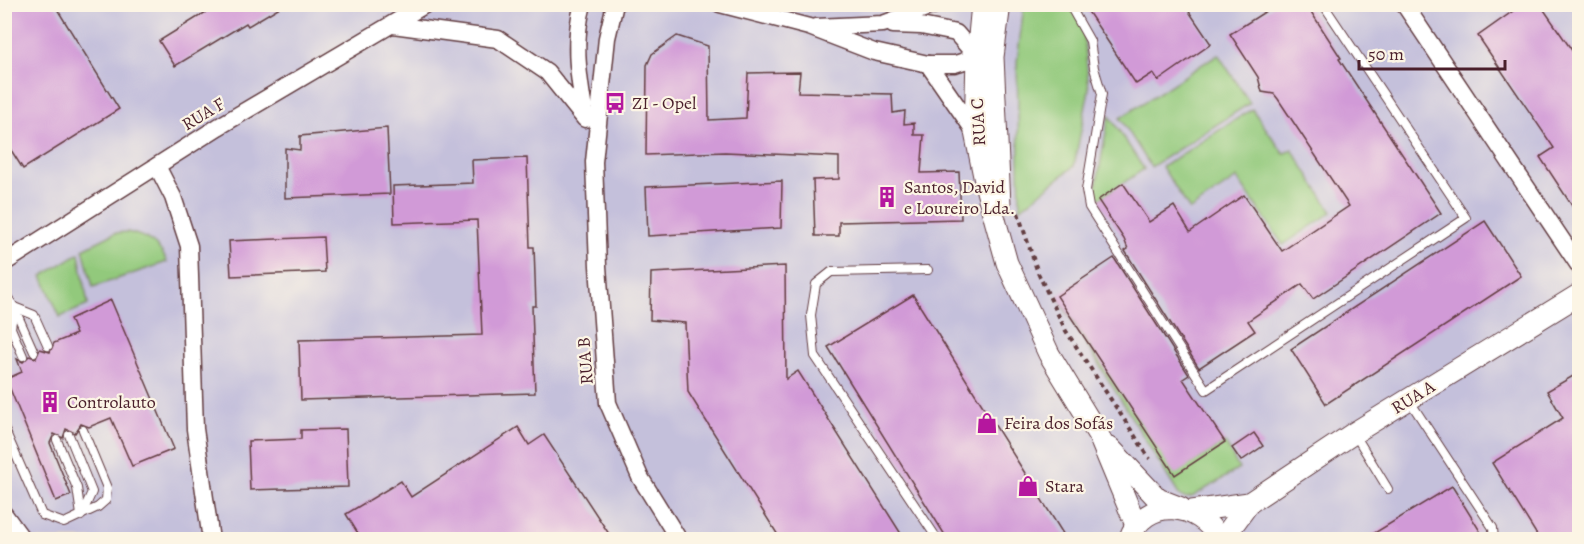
<svg xmlns="http://www.w3.org/2000/svg" width="1584" height="544" font-family="Alegreya,serif">
<style>
.industrial{fill:#c4c0db}
.green{fill:#92c97b;stroke:#6e7453;stroke-width:1.5}
.building{fill:#d19ad7}
.lines{fill:none;stroke-linecap:round;stroke-linejoin:round}
.service-casing{stroke:#623c41;stroke-width:10}
.minor-casing{stroke:#623c41;stroke-width:19}
.tertiary-casing{stroke:#623c41;stroke-width:23}
.path{stroke:#623c41;stroke-width:4;stroke-dasharray:4.5 4.5;stroke-linecap:butt}
.service{stroke:#fff;stroke-width:8}
.minor{stroke:#fff;stroke-width:16}
.tertiary{stroke:#fff;stroke-width:21}
.labels{text-anchor:middle;stroke-width:4.5;stroke-linejoin:round;paint-order:stroke}
.poi-label{font-size:18px;fill:#4a1f2b;stroke:#fcf5e5;text-anchor:start}
.street-label{font-size:18px;fill:#4a1f2b;stroke:#fcf5e5}
</style>
<rect width="100%" height="100%" fill="#fcf5e5"/>
<filter id="ink" filterUnits="userSpaceOnUse"><feTurbulence type="fractalNoise" baseFrequency=".0167" numOctaves="2"/><feDisplacementMap in="SourceGraphic" scale="12" xChannelSelector="R" yChannelSelector="G"/><feConvolveMatrix kernelMatrix="1 2 1 2 8 2 1 2 1" color-interpolation-filters="sRGB"/></filter>
<filter id="wash" filterUnits="userSpaceOnUse"><feTurbulence type="fractalNoise" baseFrequency=".008" numOctaves="4" result="noise"/><feDisplacementMap in="SourceGraphic" scale="24" xChannelSelector="R" yChannelSelector="G"/><feGaussianBlur stdDeviation="1.35" result="paint"/><feColorMatrix in="noise" values="0 0 0 0 0 0 0 0 0 0 0 0 0 0 0 0 0 1.4 0 .05"/><feComposite in="paint" operator="in"/></filter>
<g filter="url(#wash)">
<rect width="100%" height="100%" fill="#ecdebc"/>
<rect class="industrial" x="5" y="5" width="1574" height="534"/>
<g class="green">
<path d="M1024,5H1081L1089,90L1074,166L1020,209L1017,62Z"/>
<path d="M1218,54L1250,103L1151,167L1120,118Z"/>
<path d="M1252,109L1284,154L1292,149L1332,212L1283,245L1237,178L1190,210L1162,167Z"/>
<path d="M1109,115L1144,169L1098,200L1095,194Z"/>
<path d="M127,232C146,236 160,244 167,262L93,287L83,249L115,233Z"/>
<path d="M79,253L88,305L60,317L42,276Z"/>
<path d="M1057,296L1175,474L1225,442L1239,469L1192,497L1184,498L1179,495Z"/>
</g>
<g id="blocks">
<g class="building">
<path d="M4,4H54L119,109L23,169L4,139Z"/>
<path d="M219,4H285L248,26L246,23L175,66L159,41Z"/>
<path d="M1083,4H1184L1211,44L1158,81L1153,73L1136,84Z"/>
<path d="M1277,4H1306L1341,58L1339,59L1441,213L1313,299L1302,284L1248,321L1255,331L1199,368L1125,251L1128,249L1124,239L1098,200L1123,183L1149,222L1174,206L1190,232L1244,195L1282,251L1349,206L1278,99L1274,94L1262,92L1258,77L1230,34Z"/>
<path d="M1523,4H1540L1580,62V218L1540,157L1554,148L1478,36Z"/>
<path d="M677,36L708,46L709,120L746,118L748,73L800,72L798,92L892,94L893,113L905,111L904,124L914,123V135H924L921,173L959,172L961,219L839,222V236H815L813,180L839,179V157L725,152L646,155L647,65L652,54Z"/>
<path d="M387,128L390,194L285,198V148L300,150V136Z"/>
<path d="M527,158L530,247H534L536,306H532L535,393L301,400L299,340L482,335L477,220L394,223L393,186L473,183L472,160Z"/>
<path d="M782,181L781,228L648,236L646,187Z"/>
<path d="M1485,221L1521,276L1326,404L1291,349Z"/>
<path d="M323,237L325,272L231,276L229,241Z"/>
<path d="M1114,258L1189,375L1183,379L1225,442L1175,475L1057,296Z"/>
<path d="M785,266L786,379L798,371L905,540H781L688,392L685,323L650,320L651,273Z"/>
<path d="M913,295L1067,540H948L828,347Z"/>
<path d="M111,300L174,449L132,466L111,418L89,427L81,424L75,433L66,429L63,438L54,434L50,443L71,495L56,501L6,379L22,372L17,359L23,362L29,356L36,358L40,349L50,352L54,343L76,334L70,319Z"/>
<path d="M1580,372V540H1540L1492,463L1563,418L1547,391Z"/>
<path d="M518,427L529,445L544,435L613,540H362L346,514L401,481L411,497Z"/>
<path d="M346,429L348,487L250,490L248,441L301,439V430Z"/>
<path d="M1254,433L1263,446L1241,461L1232,448Z"/>
<path d="M1452,486L1480,531L1466,540H1363Z"/>
</g>
</g>
</g>
<g filter="url(#ink)">
<use href="#blocks" fill-opacity="0" stroke="#623c41" stroke-width="1.5"/>
<g class="lines">
<defs>
<g id="service">
<path d="M1069,4L1090,41L1094,68L1102,94L1086,190L1089,207L1206,390L1466,218L1323,4"/>
<path d="M928,270L831,272L816,284L811,315L815,356L938,540"/>
<path d="M4,292L14,307L11,328L23,356"/>
<path d="M14,307L34,315L48,346"/>
<path d="M14,307L34,352"/>
<path d="M1409,400L1493,528L1494,540"/>
<path d="M4,428L42,515L64,523L98,507L106,500L107,488L83,430"/>
<path d="M1354,433L1388,489"/>
<path d="M69,435L92,492L81,516"/>
<path d="M57,440L77,488L81,515"/>
</g>
<g id="minor">
<path d="M583,4C572,43 579,78 585,117"/>
<path d="M615,4L607,38L594,162L598,266L608,403L640,477L679,540"/>
<path d="M720,4L809,27L874,52L928,64L975,132"/>
<path d="M1404,4L1580,267"/>
<path d="M393,25L498,39L547,72L585,119"/>
<path d="M893,25L921,26L956,33L977,57"/>
<path d="M816,27L883,24L937,4"/>
<path d="M928,64H955L977,57H986"/>
<path d="M157,166L173,197L189,246L195,429L211,540"/>
<path d="M4,263L218,127L426,4"/>
<path d="M4,514L23,540"/>
</g>
<g id="tertiary">
<path d="M982,4L977,57L975,132L987,191L1007,263L1049,354L1099,436L1136,525"/>
<path d="M1000,204L993,57L1000,4"/>
<path d="M1110,448L1158,499L1181,508"/>
<path d="M1192,511L1249,503"/>
<path d="M1129,540C1144,495 1201,502 1219,540"/>
<path d="M1222,540L1249,503L1354,433L1580,294"/>
</g>
</defs>
<use href="#service" class="service-casing"/>
<use href="#minor" class="minor-casing"/>
<use href="#tertiary" class="tertiary-casing"/>
<path class="path" d="M1018,213L1038,273L1066,331L1150,459"/>
<use href="#service" class="service"/>
<use href="#minor" class="minor"/>
<use href="#tertiary" class="tertiary"/>
</g>
</g>
<defs>
<symbol id="bus-bare" viewBox="-9 -9 18 18"><path d="M-5-6H5V4H4V6H2V4H-2V6H-4V4H-5ZM-3.5-4V0h7V-4ZM-3.5 1.2v1.5H-2V1.2ZM2 1.2v1.5H3.5V1.2Z" fill="#b5179e" stroke="#fcf5e5" stroke-width="2.5" paint-order="stroke"/></symbol>
<symbol id="building-bare" viewBox="-9 -9 18 18"><path d="M-4-6H4V6H1V3H-1V6H-4ZM-2.5-4.3h1.7v1.8h-1.7ZM.8-4.3h1.7v1.8H.8ZM-2.5-1h1.7V.8h-1.7ZM.8-1h1.7V.8H.8Z" fill="#b5179e" stroke="#fcf5e5" stroke-width="2.5" paint-order="stroke"/></symbol>
<symbol id="shop-bare" viewBox="-9 -9 18 18"><path d="M-5-2.5h2.3a2.7 3.5 0 0 1 5.4 0H5L5.5 6h-11ZM-1.5-2.5h3a1.5 2.3 0 0 0-3 0Z" fill="#b5179e" stroke="#fcf5e5" stroke-width="2.5" paint-order="stroke"/></symbol>
</defs>
<g fill-rule="evenodd">
<use href="#bus-bare" x="600" y="88" width="30" height="30"/>
<use href="#building-bare" x="872" y="182" width="30" height="30"/>
<use href="#building-bare" x="35" y="387" width="30" height="30"/>
<use href="#shop-bare" x="972" y="408" width="30" height="30"/>
<use href="#shop-bare" x="1013" y="471" width="30" height="30"/>
</g>
<g class="labels">
<g class="poi-label">
<text x="632" y="109">ZI - Opel</text>
<text x="904" y="193">Santos, David<tspan x="904" dy="21">e Loureiro Lda.</tspan></text>
<text x="67" y="408">Controlauto</text>
<text x="1004" y="429">Feira dos Sofás</text>
<text x="1045" y="492">Stara</text>
</g>
<g class="street-label">
<text transform="translate(203 114) rotate(-31)" y="6">RUA F</text>
<text transform="translate(978 122) rotate(-93)" y="6">RUA C</text>
<text transform="translate(585 361) rotate(-94)" y="6">RUA B</text>
<text transform="translate(1413 397) rotate(-32)" y="6">RUA A</text>
</g>
</g>
<rect width="1584" height="544" fill="none" stroke="#fcf5e5" stroke-width="24"/>
<path d="M1359 60v9h146v-9" fill="none" stroke="#4a1f2b" stroke-width="3"/>
<text x="1368" y="60" font-size="18" fill="#4a1f2b" stroke="#fcf5e5" stroke-width="4.5" paint-order="stroke">50 m</text>
</svg>
